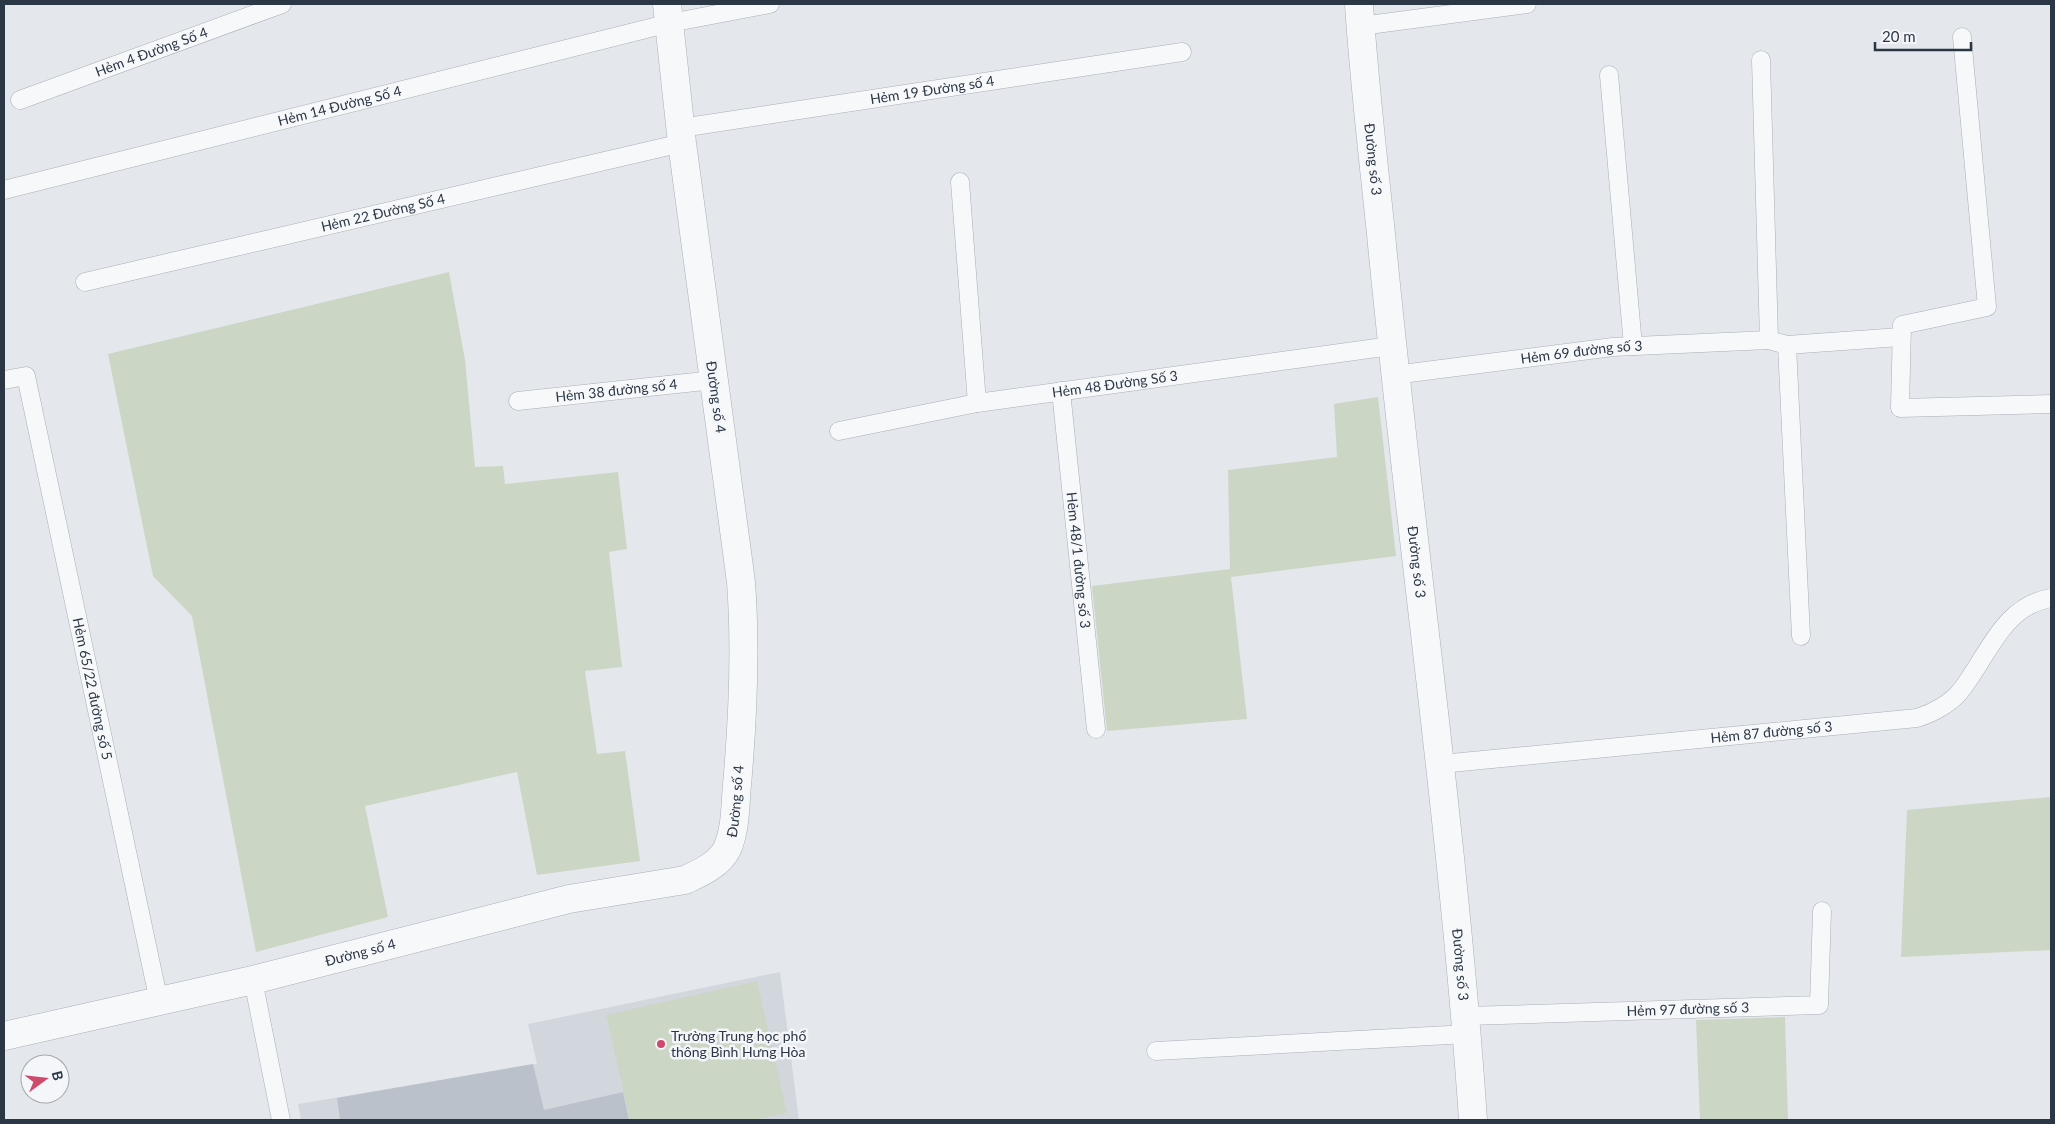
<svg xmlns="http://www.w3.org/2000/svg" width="2055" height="1124" font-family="Lato,sans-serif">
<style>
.built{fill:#d2d7de}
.green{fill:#cbd6c5}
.building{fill:#bbc1ca}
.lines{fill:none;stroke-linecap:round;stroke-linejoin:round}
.service-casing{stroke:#a9afb7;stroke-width:19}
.minor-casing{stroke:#a9afb7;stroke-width:29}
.service{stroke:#f7f8fa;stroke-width:18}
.minor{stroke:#f7f8fa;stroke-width:28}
.poi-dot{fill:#cf4b6b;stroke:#f4f6f9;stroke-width:2}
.labels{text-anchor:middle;stroke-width:5;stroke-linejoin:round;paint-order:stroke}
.street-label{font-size:14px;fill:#2b3745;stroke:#f4f6f9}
.poi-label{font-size:14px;fill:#2b3745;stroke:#f4f6f9;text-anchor:start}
</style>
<rect width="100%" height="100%" fill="#e4e8ec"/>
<path class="built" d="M780,972L799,1120H301L298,1104L537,1064L528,1024Z"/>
<g class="green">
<path d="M449,272L465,360L475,467L503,466L505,484L618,472L627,549L609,552L622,667L585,671L597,754L625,751L640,861L537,875L517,772L365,806L388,917L256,952L192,616L153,576L108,354Z"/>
<path d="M1378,397L1396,556L1231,577L1247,719L1107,731L1092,586L1230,569L1228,470L1337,457L1334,404Z"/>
<path d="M2051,797V950L1901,957L1907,810Z"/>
<path d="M757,981L787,1113L756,1120H630L606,1015Z"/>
<path d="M1785,1017L1788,1120H1700L1696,1020Z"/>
</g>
<path class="building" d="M533,1064L544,1110L623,1092L629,1120H340L337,1098Z"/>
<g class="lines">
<defs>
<g id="service">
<path d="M1361,26L1527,4"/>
<path d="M1962,37L1987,307L1902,325L1900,408L2051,404"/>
<path d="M1761,60L1769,340L1787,345L1801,636"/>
<path d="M1609,75L1633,346"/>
<path id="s1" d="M20,100L282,4"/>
<path id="s2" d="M681,128L1182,52"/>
<path d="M960,182L977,403"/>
<path id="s3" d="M4,190L670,23L770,4"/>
<path id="s4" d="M85,282L682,143"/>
<path d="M1787,345L1900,337"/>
<path id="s5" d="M1394,375L1613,347L1769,340"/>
<path id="s6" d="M4,380L26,376L159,1002"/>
<path id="s7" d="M1061,391L1096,729"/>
<path id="s8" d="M518,401L714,380"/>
<path id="s9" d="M839,431L977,403L1391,346"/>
<path id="s10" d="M1441,764L1917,718C1933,713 1952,703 1962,689C1989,654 2003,606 2051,598"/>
<path d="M253,980L281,1120"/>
<path id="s11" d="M1466,1016L1819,1005L1822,911"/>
<path d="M1156,1051L1467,1034"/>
</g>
<g id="minor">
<path id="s12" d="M1359,4C1364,81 1373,157 1381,234C1409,530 1453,824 1473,1120"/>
<path id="s13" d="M4,1036L253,980L569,899L685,880C700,873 719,865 727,849C736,829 735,805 737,785C743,717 746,649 741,582L682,143L667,4"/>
</g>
</defs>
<use href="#service" class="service-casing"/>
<use href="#minor" class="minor-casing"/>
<use href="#service" class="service"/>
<use href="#minor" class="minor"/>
</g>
<circle class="poi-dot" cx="661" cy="1044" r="5"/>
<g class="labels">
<g class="street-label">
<text dy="5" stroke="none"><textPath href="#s1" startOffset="140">Hẻm 4 Đường Số 4</textPath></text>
<text dy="5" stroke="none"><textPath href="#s2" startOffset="254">Hẻm 19 Đường số 4</textPath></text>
<text dy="5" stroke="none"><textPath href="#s3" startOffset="346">Hẻm 14 Đường Số 4</textPath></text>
<text dy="5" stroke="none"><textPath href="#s12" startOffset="156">Đường số 3</textPath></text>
<text dy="5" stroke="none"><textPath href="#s4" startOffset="306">Hẻm 22 Đường Số 4</textPath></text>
<text dy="5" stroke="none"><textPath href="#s5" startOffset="189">Hẻm 69 đường số 3</textPath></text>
<text dy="5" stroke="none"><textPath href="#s9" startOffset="280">Hẻm 48 Đường Số 3</textPath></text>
<text dy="5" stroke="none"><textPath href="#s8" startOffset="99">Hẻm 38 đường số 4</textPath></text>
<text transform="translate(716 397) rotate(82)" y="5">Đường số 4</text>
<text dy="5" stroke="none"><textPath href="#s7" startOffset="170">Hẻm 48/1 đường số 3</textPath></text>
<text dy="5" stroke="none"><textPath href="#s12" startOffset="561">Đường số 3</textPath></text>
<text dy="5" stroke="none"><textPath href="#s6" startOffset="342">Hẻm 65/22 đường số 5</textPath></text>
<text dy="5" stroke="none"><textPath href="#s10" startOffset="332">Hẻm 87 đường số 3</textPath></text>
<text dy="5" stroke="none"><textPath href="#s13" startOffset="801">Đường số 4</textPath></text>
<text dy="5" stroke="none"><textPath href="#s13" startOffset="366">Đường số 4</textPath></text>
<text dy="5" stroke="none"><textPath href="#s12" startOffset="966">Đường số 3</textPath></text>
<text dy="5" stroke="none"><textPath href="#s11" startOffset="222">Hẻm 97 đường số 3</textPath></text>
</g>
<g class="poi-label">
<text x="671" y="1041">Trường Trung học phổ<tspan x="671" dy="16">thông Bình Hưng Hòa</tspan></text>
</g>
</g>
<rect width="2055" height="1124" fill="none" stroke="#2b3745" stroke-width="10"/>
<g transform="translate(45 1079) rotate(75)"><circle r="24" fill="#f4f6f9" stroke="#a4aab1"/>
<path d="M0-4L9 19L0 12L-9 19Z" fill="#cf4b6b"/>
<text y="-8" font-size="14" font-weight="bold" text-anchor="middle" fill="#2b3745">B</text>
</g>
<path d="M1875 42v8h96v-8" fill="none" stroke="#2b3745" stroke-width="2.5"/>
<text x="1882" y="42" font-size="15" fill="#2b3745" stroke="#f4f6f9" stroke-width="4" paint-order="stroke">20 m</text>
</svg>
